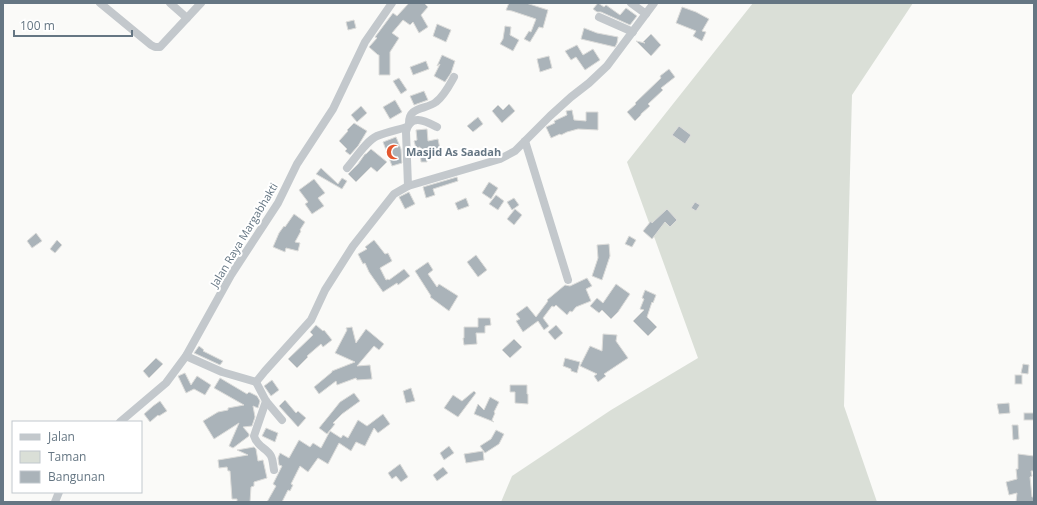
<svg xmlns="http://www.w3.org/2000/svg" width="1037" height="505" font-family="'Open Sans',sans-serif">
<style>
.green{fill:#dadfd7}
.building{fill:#aab3b9;stroke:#dcdcda}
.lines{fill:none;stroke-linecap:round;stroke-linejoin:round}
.street{stroke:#c3c8cc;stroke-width:8}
.labels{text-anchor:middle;stroke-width:4;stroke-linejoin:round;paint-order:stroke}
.poi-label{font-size:11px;font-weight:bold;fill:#657683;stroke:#fff;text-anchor:start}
.street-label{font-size:11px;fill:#657683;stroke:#fff}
</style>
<rect width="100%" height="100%" fill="#fafaf8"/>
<path class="green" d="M753,3H913L852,95L844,406L877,502H501L512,476L611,410L698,358L627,162Z"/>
<g class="building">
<path d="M409,3H424L428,7L421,15L428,27L419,33L413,22L410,25L403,20L392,33L399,38L390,52V75H379V55H378L369,47L377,38L375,37L393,13L397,16Z"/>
<path d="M509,3H526L548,10L543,28L539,27L530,42L524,39L529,31L531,32L536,19L512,11L506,10Z"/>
<path d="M598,3L604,7L606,5L620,15L626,8L637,16L630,25L601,12H597L593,9Z"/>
<path d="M682,7L696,12L709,19L702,31L706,32L702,41L693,36L696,31L676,23Z"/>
<path d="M354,20L356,28L348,30L346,22Z"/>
<path d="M437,24L451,30L446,42L433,36Z"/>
<path d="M505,26L511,27L510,35L519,40L513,51L500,44L503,39Z"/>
<path d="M584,28L597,33L618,37L617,43L615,47L581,39Z"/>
<path d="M651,34L661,45L651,56L636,41L645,43L643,42Z"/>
<path d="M577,45L583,55L593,49L600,60L585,70L576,57L571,60L565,51Z"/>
<path d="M442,55L455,61L451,73L445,82L434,76L440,64L437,66Z"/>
<path d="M549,56L552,68L540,72L537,59Z"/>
<path d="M426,61L429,69L413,75L410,67Z"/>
<path d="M669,69L675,77L661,88L663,90L648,104L650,106L641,114V115L635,121L627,112L636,104L635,103L661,78L660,76Z"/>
<path d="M399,78L407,90L401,94L393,81Z"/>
<path d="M424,91L428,100L414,105L410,96Z"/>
<path d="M395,100L402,112L390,119L383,107Z"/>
<path d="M509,104L515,111L502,123L492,111L498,105L503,110Z"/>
<path d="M361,106L367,113L357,122L351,115Z"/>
<path d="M572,110L574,120L586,121V112H598V130L578,129L567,132L561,135L560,134L551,138L546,127L555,123L554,121L567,115L566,111Z"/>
<path d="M478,117L483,124L473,132L467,126Z"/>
<path d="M354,123L367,131L358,146L350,155L345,151L347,149L339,141L348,131L347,130Z"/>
<path d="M679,126L691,135L685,144L672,135Z"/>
<path d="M427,129L428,141L438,139L441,154L427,157V162H421L420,147L416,148L414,141L417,140L416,130Z"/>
<path d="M396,137L401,149L402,163L392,166L383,142Z"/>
<path d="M371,149L387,162L377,172L371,167L356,182L348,174L358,164L365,154H366Z"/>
<path d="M321,168L338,184L342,178L347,181L342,189L316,174Z"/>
<path d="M457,177L458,181L433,189L435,195L426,198L423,187Z"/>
<path d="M314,179L325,193L318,198L324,206L312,214L305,204L308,202L299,190Z"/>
<path d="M489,182L498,188L491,199L482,193Z"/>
<path d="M409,192L415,204L405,209L399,197Z"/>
<path d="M496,195L504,201L498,210L489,204Z"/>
<path d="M466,198L469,206L458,210L455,203Z"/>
<path d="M514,198L519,205L512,210L507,202Z"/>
<path d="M695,202L700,205L696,211L691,208Z"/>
<path d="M515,209L522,215L514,225L507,219Z"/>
<path d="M667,209L677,220L670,227L665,222L652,239L643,231L651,221L652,223Z"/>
<path d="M294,214L305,222L300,230L301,231L295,242L300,243L298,251L286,248L285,252L273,247L279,233L284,226L285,227Z"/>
<path d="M36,233L42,241L32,248L27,241Z"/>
<path d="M629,236L636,240L632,247L625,244Z"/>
<path d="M57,240L62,245L55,253L50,249Z"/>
<path d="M374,240L385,254L388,253L392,261L380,268L386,280L388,279L389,280L404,269L410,276L398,285L397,283L383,292L369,272L365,263L363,264L358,254L367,249L365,247Z"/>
<path d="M609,244L610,256L602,280L592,276L598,258L597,245Z"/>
<path d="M476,255L487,270L478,277L467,262Z"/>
<path d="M428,262L433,270L428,274L437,287L439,284L458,296L449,311L430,297L431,296L415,271Z"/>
<path d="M587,278L592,286L586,289L591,301L576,307L572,312L570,311L567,315L556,305L554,307L552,306L543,318L549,326L544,330L538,321L523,332L516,321L520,319L516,314L527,306L536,317L548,301L547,300L565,285L570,286Z"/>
<path d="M616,284L630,294L618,312L611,319L602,310L599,313L590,306L597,298L603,303Z"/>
<path d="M645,290L656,295L653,303L652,302L647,317L657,327L648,336L633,321L644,310L640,309L644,299L642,298Z"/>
<path d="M478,318H490L491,325L485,326V333H476L477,344L464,345L463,338H464V327H478Z"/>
<path d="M316,325L323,331L324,330L332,340L323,347L321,344L307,356L308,357L297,368L288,359L313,335L310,332Z"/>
<path d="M556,325L563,333L555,340L548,332Z"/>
<path d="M352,327L356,343L366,329L384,344L379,350L374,346L357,366L370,365L372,379L357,380L356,378L337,385L336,381L319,394L314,387L332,372V371L355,362L335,353L347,330L346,328Z"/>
<path d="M603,334L617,335L616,341L628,358L604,374L606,376L598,382L594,376L597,374L580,366L590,346L602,351Z"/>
<path d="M514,339L522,347L510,358L502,350Z"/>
<path d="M199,346L204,350L203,351L223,361L220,365L194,353Z"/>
<path d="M156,358L163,364L149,378L143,371Z"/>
<path d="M565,358L580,362L577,373L571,371V369L563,366Z"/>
<path d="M1023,364L1029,365L1028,374L1021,373Z"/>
<path d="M185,373L191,385L197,376L211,385L205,395L194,389L186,393L178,376Z"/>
<rect x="1015" y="375" width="7" height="9"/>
<path d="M220,378L247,394L249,392L257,396L260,401L258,408L253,406L255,417L252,426L243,427L249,434V436L233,448L229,446L239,423L214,439L203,421L218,412L228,410V408L244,405L214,388Z"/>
<path d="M272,380L279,390L271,396L264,386Z"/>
<path d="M510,385H527V394H528V404L515,403V392H510Z"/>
<path d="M411,388L415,401L406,403L403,391Z"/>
<path d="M474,391L476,393L458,417L444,408L453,395L462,401Z"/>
<path d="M354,393L360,401L342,414L333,423L335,424L327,434L319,428L328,417L340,402Z"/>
<path d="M490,397L499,402L494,412L495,413L492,420L494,422L474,414L478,404L484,410Z"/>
<path d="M285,400L296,413L298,411L306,418L298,427L279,406Z"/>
<path d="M160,401L167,411L159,416L158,415L150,422L144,414L153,406Z"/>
<path d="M1009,403L1010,413L999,414L997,404Z"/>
<rect x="1024" y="413" width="10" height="7"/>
<path d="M383,414L390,424L378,433L374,428L365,446L356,442L351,451L339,443L328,464L318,458L308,472L300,466L291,484L293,485L290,491L288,490L282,502H267L276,486L273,484L282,466L279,465L278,458L280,453L289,458L299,440L310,447L313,443L321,448L330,431L341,438L343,435L348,438L358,420L367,426Z"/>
<path d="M1012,425H1018L1019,439L1013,440Z"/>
<path d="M266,428L278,433L275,442L262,436Z"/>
<path d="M496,430L504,434L499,444L485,453L480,446L491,439Z"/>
<path d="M449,446L454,453L444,460L440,453Z"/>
<path d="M254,447L256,449L258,461L263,460L267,478L254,482V486L251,487L250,502H237V499H232L230,471H228L227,467L219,468L218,460L248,455L237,450Z"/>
<path d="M483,451L484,460L466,463L464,454Z"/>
<path d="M1018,454L1034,456V471H1031L1032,476L1030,477L1032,497H1034V502H1016L1017,493L1009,495L1006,482L1017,479L1016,469H1018Z"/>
<path d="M400,464L408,477L401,482L396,476L392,479L388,473Z"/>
<path d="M443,467L448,473L437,481L433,475Z"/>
</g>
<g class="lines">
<g class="street">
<path d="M100,3L151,45L155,47H160L201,3"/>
<path d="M170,3L187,18"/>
<path d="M631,3L646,14"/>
<path d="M599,17L633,32"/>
<path d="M409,124C408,106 426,110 436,102C444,96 449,86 454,77"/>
<path d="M525,141L568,280"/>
<path d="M347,168C355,159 366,141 377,136C386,132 397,130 407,127"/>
<path d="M408,186L406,132C410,113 425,121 437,127"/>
<path d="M186,356L222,372L256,382L265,371L311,320L325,290L353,246L394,194L408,186L500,159L515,151L550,116L571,97L589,83L607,66L654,3"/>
<path d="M256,382L266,401L282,420"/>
<path d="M266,401L254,436C257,447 267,448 271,456C273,460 273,465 274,470"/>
<path d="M120,422L166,383L186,356L231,275L278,203L297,164L333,109L365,42L392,3"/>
<path d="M55,502L59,492"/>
</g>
</g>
<defs>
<symbol id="mosque-bare" viewBox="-9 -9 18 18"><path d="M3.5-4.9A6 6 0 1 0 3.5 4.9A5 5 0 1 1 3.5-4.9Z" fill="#e4572e" stroke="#fff" stroke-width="2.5" paint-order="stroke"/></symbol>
</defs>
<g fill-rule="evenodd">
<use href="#mosque-bare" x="383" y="141" width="22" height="22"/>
</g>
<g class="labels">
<g class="poi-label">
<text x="406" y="156">Masjid As Saadah</text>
</g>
<g class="street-label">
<text transform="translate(244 235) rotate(-59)" y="4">Jalan Raya Margabhakti</text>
</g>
</g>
<rect width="1037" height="505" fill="none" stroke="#657683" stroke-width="8"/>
<rect x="12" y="421" width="130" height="72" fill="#ffffff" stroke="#c1c8cd"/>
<rect x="20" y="434" width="20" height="6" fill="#c3c8cc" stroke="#c1c8cd"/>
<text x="48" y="441" font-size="12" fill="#657683">Jalan</text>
<rect x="20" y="451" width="20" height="12" fill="#dadfd7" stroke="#c1c8cd"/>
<text x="48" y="461" font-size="12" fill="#657683">Taman</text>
<rect x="20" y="471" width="20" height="12" fill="#aab3b9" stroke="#c1c8cd"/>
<text x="48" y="481" font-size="12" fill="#657683">Bangunan</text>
<path d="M14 30v6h118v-6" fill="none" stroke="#657683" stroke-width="2"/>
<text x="20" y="30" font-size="12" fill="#657683" stroke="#ffffff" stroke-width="3" paint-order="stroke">100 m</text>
</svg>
